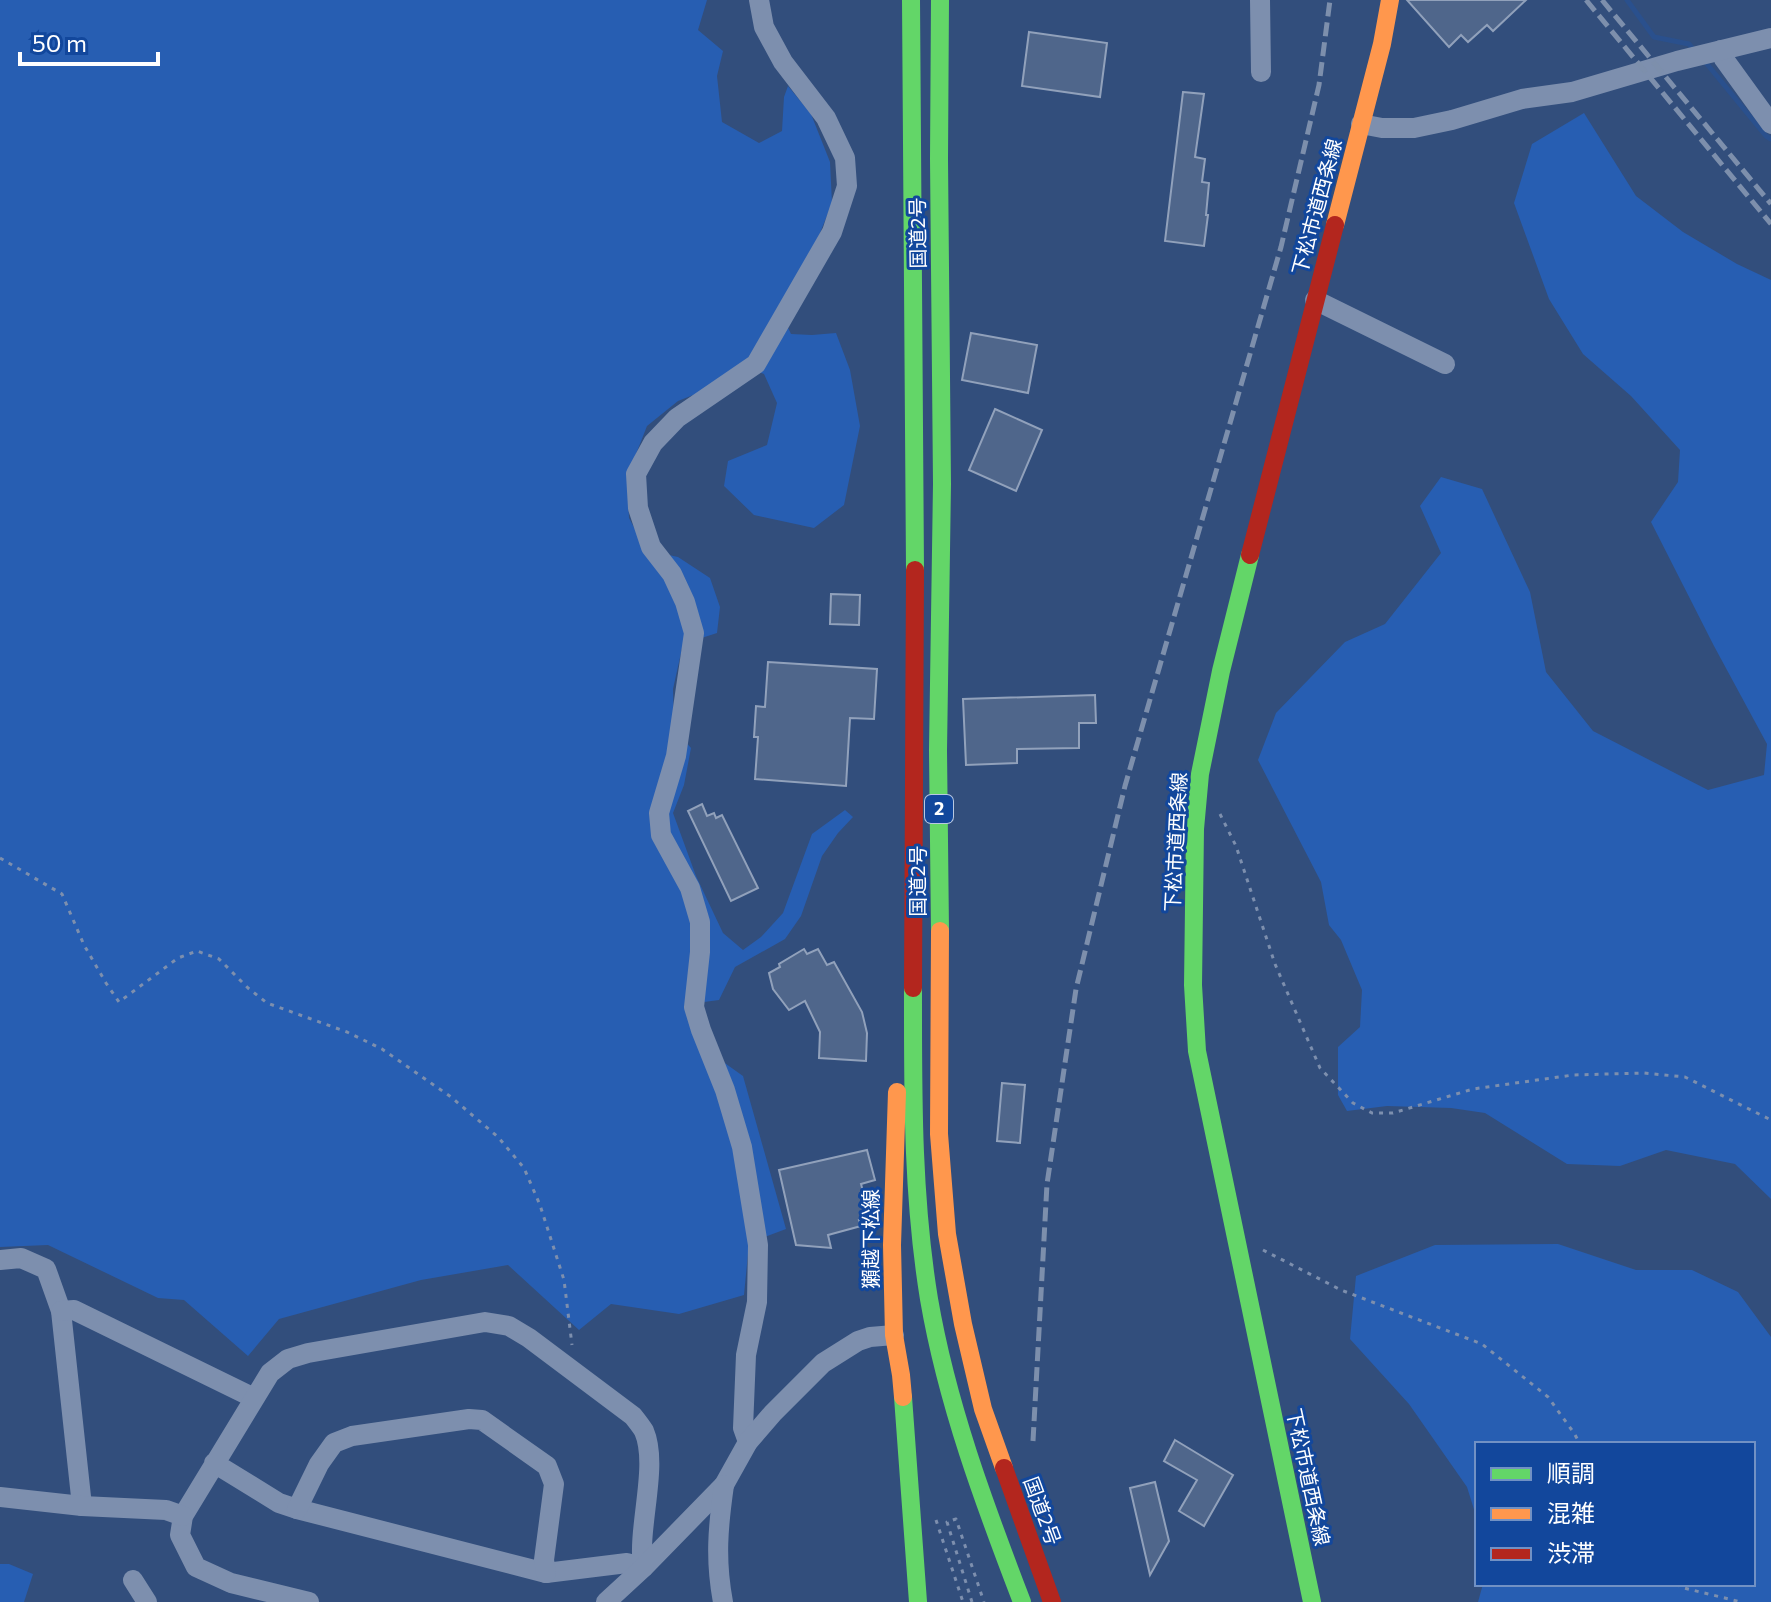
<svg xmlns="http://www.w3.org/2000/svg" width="1771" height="1602" font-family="Commissioner,'Noto Sans JP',sans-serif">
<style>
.green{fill:#275eb2}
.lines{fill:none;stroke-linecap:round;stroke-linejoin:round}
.stream{stroke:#2a508d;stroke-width:5}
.building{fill:#4f668b;stroke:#91a1bb;stroke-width:2}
.path{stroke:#7d8fae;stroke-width:3;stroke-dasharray:4 6;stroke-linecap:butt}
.street{stroke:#7d8fae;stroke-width:20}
.fast{stroke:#63d668;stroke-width:18}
.slow{stroke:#ff974d;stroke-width:18}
.jam{stroke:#b3261e;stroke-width:18}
.rail{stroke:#7d8fac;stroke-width:5;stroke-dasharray:14 6;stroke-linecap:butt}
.labels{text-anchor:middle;stroke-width:6;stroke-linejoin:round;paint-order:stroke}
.shield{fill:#12479c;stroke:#b8c8e1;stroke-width:2}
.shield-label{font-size:18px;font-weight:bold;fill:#fff}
.street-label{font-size:20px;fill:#fff;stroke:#12479c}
</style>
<rect width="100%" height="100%" fill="#324e7c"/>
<g class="green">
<path d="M0,0H707L698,30L723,51L717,76L722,122L759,143L782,131L784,97L788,86L811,114L830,162L832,203L808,263L780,311L791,334L812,335L836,333L850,370L860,426L844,505L814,528L754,515L724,486L728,461L767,445L777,403L764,374L742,366L711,388L678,401L647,426L627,477L629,518L646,550L678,557L710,578L720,607L717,633L683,644L673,689L674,729L691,748L684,785L673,813L696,876L723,933L743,950L761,937L783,913L812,834L845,810L853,817L838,833L822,856L801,916L785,939L735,967L719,1000L689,1004L705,1049L743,1076L786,1229L749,1243L744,1295L679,1314L611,1304L579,1330L508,1265L421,1280L279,1319L248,1356L184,1300L158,1298L48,1245L0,1247Z"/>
<path d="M1584,113L1636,196L1683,232L1737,264L1771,280V1199L1735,1164L1666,1150L1620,1166L1567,1164L1485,1113L1451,1108L1387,1106L1347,1111L1338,1095V1047L1360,1027L1362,990L1341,940L1329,925L1321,882L1258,760L1276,713L1345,642L1385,624L1441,553L1420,506L1441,477L1482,489L1530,592L1546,672L1593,731L1708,790L1764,775L1767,744L1714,646L1651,522L1678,482L1680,450L1631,396L1583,354L1549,299L1514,203L1532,144Z"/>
<path d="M1558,1244L1636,1270H1692L1738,1292L1771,1337V1602H1478L1483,1584H1753V1444H1477V1519L1467,1487L1409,1404L1350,1339L1356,1276L1435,1245Z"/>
<path d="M0,1564H9L33,1574L24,1602H0Z"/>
</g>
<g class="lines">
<g class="stream">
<path d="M1627,0L1654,37L1689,44L1693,49"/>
<path d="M1707,64L1766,136L1771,139"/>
</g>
</g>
<g class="building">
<path d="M1407,0H1526L1493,31L1487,25L1468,42L1461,35L1449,47Z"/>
<path d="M1029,32L1107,43L1100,97L1022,86Z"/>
<path d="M1183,92L1204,94L1195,157L1205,159L1202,182L1209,183L1206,215H1208L1204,246L1165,241Z"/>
<path d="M971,333L1037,345L1028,393L962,380Z"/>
<path d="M995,409L1042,430L1016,491L969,470Z"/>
<path d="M831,594L860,595L859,625L830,624Z"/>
<path d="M768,662L877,669L874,719L850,718L846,786L755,779L758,737H754L756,706L765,707Z"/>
<path d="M1095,695L1096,723H1079V748L1017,749V763L966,765L963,699Z"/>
<path d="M702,804L707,816L714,813L716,818L722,815L758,888L731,901L688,811Z"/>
<path d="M804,949L807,954L818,949L827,965L834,962L862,1012L867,1033L866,1061L819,1058L820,1032L805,1001L789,1010L773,989L769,973L780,967L779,964Z"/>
<path d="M1002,1083L1025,1085L1020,1143L997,1141Z"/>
<path d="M867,1150L875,1180L861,1184L870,1217L859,1220L861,1226L828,1235L831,1248L796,1245L779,1170Z"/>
<path d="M1175,1440L1233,1475L1204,1526L1179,1511L1197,1480L1164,1461Z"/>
<path d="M1155,1482L1169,1541L1150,1575L1130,1488Z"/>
</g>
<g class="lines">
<g class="path">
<path d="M1220,814L1236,846L1275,964L1320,1068L1353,1103L1372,1113H1393L1473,1089L1573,1075L1644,1073L1685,1077L1771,1120"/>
<path d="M0,858L62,894L84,945L106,983L119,1002L178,958L197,951L219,959L248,988L267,1003L347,1032L382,1049L451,1097L498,1137L524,1168L540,1205L564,1280L572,1345"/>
<path d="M1263,1250L1341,1290L1482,1344L1548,1397L1574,1433L1580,1444"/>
<path d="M936,1520L963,1602"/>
<path d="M1676,1584L1684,1588L1741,1602"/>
<path d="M972,1602L947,1522L956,1519L984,1602"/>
</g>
<g class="street">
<path d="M1260,0L1261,72"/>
<path d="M1721,50L1724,59L1771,124"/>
<path d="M1361,124L1382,128H1414L1452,120L1522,99L1572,92L1677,61L1771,38"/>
<path d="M1315,300L1445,364"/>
<path d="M0,1260L21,1258L46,1269L61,1311L82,1506"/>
<path d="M61,1311L74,1310L254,1398"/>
<path d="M748,1442L743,1428L746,1355L757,1302L758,1245L742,1147L725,1090L701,1030L694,1007L700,952V922L690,888L661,835L659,813L676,756L694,633L685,602L672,574L651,547L638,508L636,474L653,443L677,418L756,364L832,232L847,186L845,158L826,118L783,62L764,27L759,0"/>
<path d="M214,1463L279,1503L297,1509L546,1573L627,1563L643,1568C637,1527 659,1466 644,1431C641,1426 637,1421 633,1416L529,1338L509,1326L485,1322L308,1353L288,1359L270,1373L183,1516L180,1535L196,1567L231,1583L309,1602"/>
<path d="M0,1497L82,1506L166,1510L183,1516"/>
<path d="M297,1509L319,1464L334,1443L352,1436L469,1419L482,1420L547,1466L554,1484L544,1560L546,1573"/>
<path d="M133,1580L147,1602"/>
<path d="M606,1602L643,1568L724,1485L748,1442L773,1413L823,1363L858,1341L870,1337L894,1335"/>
<path d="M723,1602C715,1560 718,1527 724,1485"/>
</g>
<g class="fast">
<path d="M911,0L915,570"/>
<path d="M1250,555L1221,671L1200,774L1195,829L1193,985L1197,1051L1312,1602"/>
<path d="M940,931L938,750L942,484L939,159L940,0"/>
<path d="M913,988C913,1092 912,1195 929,1299C947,1404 984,1503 1022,1602"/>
<path d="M903,1397L918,1602"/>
</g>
<g class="slow">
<path d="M1335,225L1382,44L1390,0"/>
<path d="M940,931L939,1134L947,1234L963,1324L983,1409L1004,1468"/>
<path d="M897,1092L892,1245L894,1335L901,1375L903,1397"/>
</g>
<g class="jam">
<path d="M1250,555L1335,225"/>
<path d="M913,988L915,570"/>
<path d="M1004,1468L1052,1602"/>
</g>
<g class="rail">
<path d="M1586,0L1771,224"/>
<path d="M1602,0L1771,204"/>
<path d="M1033,1441L1047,1184L1076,989L1125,786L1281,247L1319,85L1330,0"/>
</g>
</g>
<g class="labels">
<rect class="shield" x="925" y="795" width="28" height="28" rx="6"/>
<g class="shield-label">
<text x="939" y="815">2</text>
</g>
<g class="street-label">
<text transform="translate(1317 207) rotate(-75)" y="7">下松市道西条線</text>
<text transform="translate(918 233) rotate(-91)" y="7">国道2号</text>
<text transform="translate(1176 842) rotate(-87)" y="7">下松市道西条線</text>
<text transform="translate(918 881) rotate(-90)" y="7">国道2号</text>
<text transform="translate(871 1239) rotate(-90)" y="7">獺越下松線</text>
<text transform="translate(1308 1477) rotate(78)" y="7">下松市道西条線</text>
<text transform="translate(1042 1511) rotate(70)" y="7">国道2号</text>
</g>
</g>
<rect x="1475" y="1442" width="280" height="144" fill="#12479c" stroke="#7191c4" stroke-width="2"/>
<rect x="1491" y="1468" width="40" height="12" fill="#63d668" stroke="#7191c4" stroke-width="2"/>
<text x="1547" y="1482" font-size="24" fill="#ffffff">順調</text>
<rect x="1491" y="1508" width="40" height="12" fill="#ff974d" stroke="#7191c4" stroke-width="2"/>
<text x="1547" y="1522" font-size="24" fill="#ffffff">混雑</text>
<rect x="1491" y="1548" width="40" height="12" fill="#b3261e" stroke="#7191c4" stroke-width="2"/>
<text x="1547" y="1562" font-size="24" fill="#ffffff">渋滞</text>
<path d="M20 52v12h138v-12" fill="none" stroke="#ffffff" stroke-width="4"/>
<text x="32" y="52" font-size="24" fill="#ffffff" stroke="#12479c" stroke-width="6" paint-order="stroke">50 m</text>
</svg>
